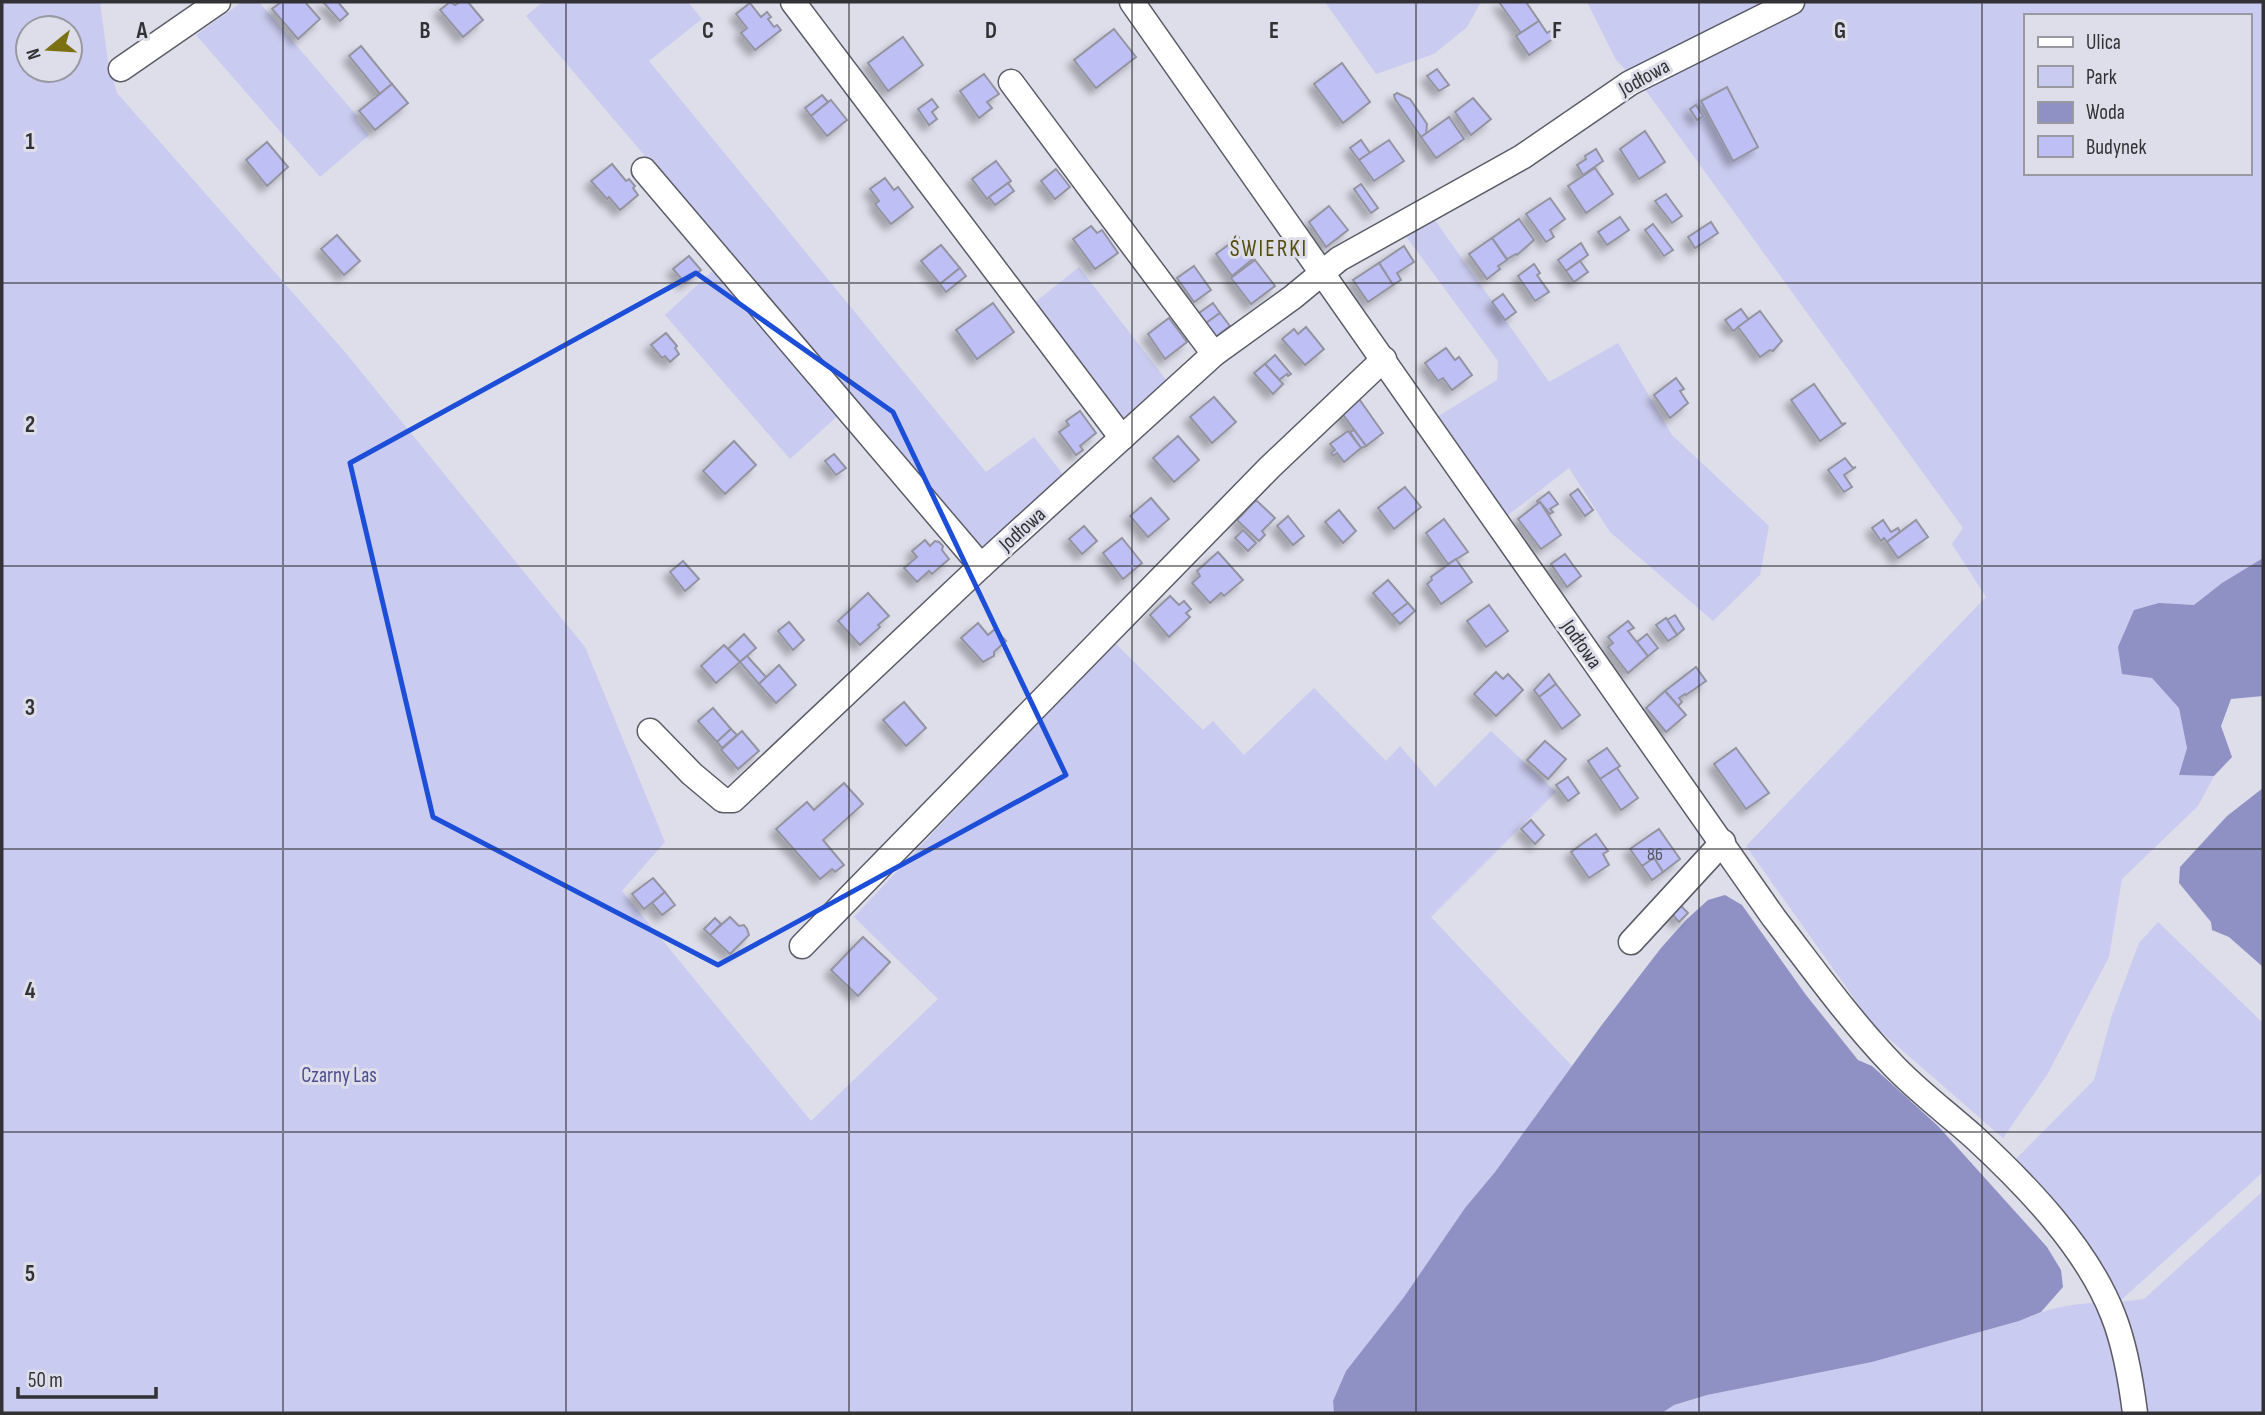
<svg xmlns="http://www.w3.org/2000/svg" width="2265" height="1415" font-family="'Sofia Sans Condensed',sans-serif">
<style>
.green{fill:#c9cbf0;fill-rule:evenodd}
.water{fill:#8f90c4}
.building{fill:#bdbff5;stroke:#9494a0;stroke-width:2;filter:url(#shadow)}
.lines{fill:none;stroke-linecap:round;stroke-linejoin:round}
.minor-casing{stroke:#5b5c66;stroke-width:27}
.minor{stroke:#fff;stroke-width:24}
.marked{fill:none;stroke:#1d4ed8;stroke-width:5;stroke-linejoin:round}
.grid{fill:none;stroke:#323236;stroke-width:2;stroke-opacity:0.55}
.labels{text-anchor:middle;stroke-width:6;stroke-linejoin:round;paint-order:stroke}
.number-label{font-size:18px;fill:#556}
.street-label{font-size:21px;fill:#323236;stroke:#dddeea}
.park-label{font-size:21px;fill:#4e4c8e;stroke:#dddeea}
.neighbourhood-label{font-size:23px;letter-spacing:2px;fill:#544d0e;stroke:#dddeea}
.grid-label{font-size:23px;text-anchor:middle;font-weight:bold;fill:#323236;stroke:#dddeea;stroke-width:6;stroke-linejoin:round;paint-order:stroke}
</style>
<defs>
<filter id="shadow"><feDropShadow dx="-6" dy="6" stdDeviation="3.5" flood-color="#0004"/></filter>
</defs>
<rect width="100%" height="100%" fill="#dddeea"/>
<g class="green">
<path d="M2,2H100L108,62L117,93L345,352L585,647L665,842L622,891L811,1121L938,999L854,917L1113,641L1203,730L1213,721L1244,755L1314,688L1386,761L1400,746L1435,787L1491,731L1556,792L1431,917L1572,1066L1495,1172L1465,1208L1404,1297L1346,1371L1333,1401L1334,1413H2ZM28,28H70V70H28Z"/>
<path d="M242,2H259L358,117L356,119L369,135L320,177L196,35Z"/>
<path d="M543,2H688L702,19L649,61L986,472L1034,437L1065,477L984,555L526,16Z"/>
<path d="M1325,2H1481L1467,27L1434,54L1376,74Z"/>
<path d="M1587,2H2263V558L2222,583L2194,606L2159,603L2152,678L2179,707L2187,748L2179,775L2214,776L2198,806L2122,879L2109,957L2047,1075L2003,1138L1873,1025L1746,846L1986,597L1952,544L1963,528L1647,92L1616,60ZM2025,16H2249V173H2025Z"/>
<path d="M1432,216L1549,382L1618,343L1672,435L1769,526L1760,575L1713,621L1610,532L1569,468L1503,519L1437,417L1497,380L1498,361L1402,231Z"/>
<path d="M719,265L843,411L790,459L665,315Z"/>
<path d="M1079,267L1170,385L1125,428L1033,304Z"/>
<path d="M2158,922L2263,1023V1172L2119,1302L2144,1299L2263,1191V1413H1662L1674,1405L1707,1395L1872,1362L2019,1321C2055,1305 2078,1303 2117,1302L2013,1162L2094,1080L2112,1015L2139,943Z"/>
</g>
<g class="water">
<path d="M2263,558V696L2231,699L2221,726L2232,757L2214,776L2179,775L2187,748L2179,708L2152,678L2122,674L2118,647L2134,610L2159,603L2194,605L2222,583Z"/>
<path d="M2263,788V967L2229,937L2212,930L2211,922L2179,883L2180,867L2227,816Z"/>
<path d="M1725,895L1742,905L1806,995L1858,1060L1872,1066L1938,1126L2047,1247L2061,1270L2063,1287L2041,1312L2019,1321L1872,1362L1707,1395L1674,1405L1662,1413H1334L1333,1401L1346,1371L1404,1297L1465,1208L1495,1172L1601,1026L1661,948L1686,920L1708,900Z"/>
</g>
<g class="building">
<path d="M281,2H305L320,19L298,39L272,9Z"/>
<path d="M323,2H338L348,14L340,21Z"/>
<path d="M450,2L455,5L460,2H468L483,20L463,37L440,10Z"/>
<path d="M1499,2H1526L1539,21L1521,33Z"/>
<path d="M750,3L761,17L767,12L771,17L768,19L774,27L777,25L781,30L755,50L741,33L747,28L736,14Z"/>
<path d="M1539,21L1547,33L1552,30L1557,36L1529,55L1516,36Z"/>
<path d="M1114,29L1136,57L1096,88L1074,60Z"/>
<path d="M903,37L923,65L888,91L868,63Z"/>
<path d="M361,46L392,84L380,94L349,56Z"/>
<path d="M1342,63L1370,102L1343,123L1314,84Z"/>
<path d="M1437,69L1449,85L1439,91L1427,76Z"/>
<path d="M984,74L999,94L987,102L992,108L979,118L960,91Z"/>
<path d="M392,84L408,103L375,130L359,111Z"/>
<path d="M1727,87L1758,147L1733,161L1701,101Z"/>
<path d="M1397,93L1410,99L1427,124L1426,134L1421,137L1395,99L1394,95Z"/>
<path d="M822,95L828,102L811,116L805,108Z"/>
<path d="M1473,98L1491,119L1471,135L1455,112Z"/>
<path d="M932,99L938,107L932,112L937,119L929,125L918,109Z"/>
<path d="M831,100L847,120L827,136L811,116Z"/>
<path d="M1696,105L1703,116L1697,120L1690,109Z"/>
<path d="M1449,117L1464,139L1436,158L1421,137Z"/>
<path d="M1645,131L1665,162L1639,179L1620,149Z"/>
<path d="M1361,140L1370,153L1359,160L1350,148Z"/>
<path d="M1389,140L1404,161L1374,181L1359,160Z"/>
<path d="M267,142L288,167L267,186L246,160Z"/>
<path d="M1596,149L1603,161L1583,175L1577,165L1586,159L1585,156Z"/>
<path d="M996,161L1011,181L987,199L972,179Z"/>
<path d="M612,164L626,181L629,179L635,186L633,188L638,195L620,210L609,197L607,199L591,181Z"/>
<path d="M1595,168L1613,194L1586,213L1568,186Z"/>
<path d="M1056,169L1070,187L1055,199L1041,181Z"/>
<path d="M885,178L894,190L898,187L913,207L891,224L875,204L879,201L870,189Z"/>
<path d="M1008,183L1014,191L995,205L989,197Z"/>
<path d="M1361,184L1378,208L1371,213L1354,189Z"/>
<path d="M1666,194L1682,216L1672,223L1655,201Z"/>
<path d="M1550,198L1565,219L1550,230L1554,237L1546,242L1526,214Z"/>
<path d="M1329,206L1348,230L1326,247L1309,222Z"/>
<path d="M1620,217L1629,230L1607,245L1598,232Z"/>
<path d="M1519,219L1534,240L1517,255L1516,254L1507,259L1492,238Z"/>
<path d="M1711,222L1718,233L1695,248L1688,237Z"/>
<path d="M1653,224L1673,250L1664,256L1645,230Z"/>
<path d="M1091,226L1097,233L1102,230L1118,253L1095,269L1073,239Z"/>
<path d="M337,235L360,261L344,275L321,249Z"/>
<path d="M1239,237L1254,258L1232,276L1216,254Z"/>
<path d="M1492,238L1507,260L1498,266L1500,269L1487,279L1469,254Z"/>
<path d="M1581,243L1588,255L1566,271L1558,260Z"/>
<path d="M941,245L960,268L940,284L921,261Z"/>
<path d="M1404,246L1414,262L1397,273L1401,280L1393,285L1379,263Z"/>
<path d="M689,256L701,270L685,283L673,269Z"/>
<path d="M1255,260L1275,286L1251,304L1231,278Z"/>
<path d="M1580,261L1588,272L1574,282L1566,271Z"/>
<path d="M1379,263L1393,285L1368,302L1353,280Z"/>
<path d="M1534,264L1540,273L1537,275L1549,292L1535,301L1518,276Z"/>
<path d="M1194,266L1211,290L1194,302L1177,278Z"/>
<path d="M960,268L966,276L946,292L940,284Z"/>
<path d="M1503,294L1516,312L1505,320L1492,302Z"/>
<path d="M993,303L1014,332L977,359L956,330Z"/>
<path d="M1213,303L1220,313L1202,326L1195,316Z"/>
<path d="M1741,309L1749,320L1733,331L1725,320Z"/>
<path d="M1760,311L1782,341L1773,351L1770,350L1760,357L1738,327Z"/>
<path d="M1220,313L1230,326L1212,340L1202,326Z"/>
<path d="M1169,318L1187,342L1165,359L1148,334Z"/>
<path d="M1306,327L1324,349L1305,365L1282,339L1294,329L1298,334Z"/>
<path d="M666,333L677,346L675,348L679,354L670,362L665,356L662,358L651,345Z"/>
<path d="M1446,348L1455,360L1459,357L1472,375L1452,390L1443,378L1438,381L1425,363Z"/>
<path d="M1275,355L1291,374L1288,376L1287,374L1279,380L1265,364Z"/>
<path d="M1265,364L1283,384L1273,394L1254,373Z"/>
<path d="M1676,378L1684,389L1680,391L1688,403L1670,418L1654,395Z"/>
<path d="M1814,384L1842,424L1846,423L1820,441L1791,400Z"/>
<path d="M1357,396L1383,433L1366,446L1339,409Z"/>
<path d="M1214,397L1236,422L1212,443L1190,417Z"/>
<path d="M1080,411L1096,433L1080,446L1083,450L1076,455L1059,432L1069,425L1066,421Z"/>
<path d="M1354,430L1366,446L1361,448L1350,432Z"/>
<path d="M1348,431L1361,448L1344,462L1337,453L1333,456L1331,453L1335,450L1330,444Z"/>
<path d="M1178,436L1199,460L1174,482L1153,458Z"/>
<path d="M734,441L756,465L725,494L703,471Z"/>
<path d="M834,454L846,468L836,475L825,461Z"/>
<path d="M1845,458L1853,468L1856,467L1844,475L1852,487L1844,492L1828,470Z"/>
<path d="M1405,487L1421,507L1394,529L1378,508Z"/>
<path d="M1578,489L1593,510L1585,516L1570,495Z"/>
<path d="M1549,492L1558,504L1550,509L1553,512L1550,514L1540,502L1538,503L1537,501Z"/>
<path d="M1151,498L1169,519L1148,537L1130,516Z"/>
<path d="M1256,500L1275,518L1262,531L1265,535L1259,541L1237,520Z"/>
<path d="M1540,502L1561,535L1541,549L1518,519Z"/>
<path d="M1339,510L1356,531L1343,543L1325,522Z"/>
<path d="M1288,516L1304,536L1293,545L1277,526Z"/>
<path d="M1444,519L1468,552L1448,564L1426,533Z"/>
<path d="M1883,520L1891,532L1898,528L1900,532L1887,542L1884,538L1881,541L1872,528Z"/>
<path d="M1916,520L1928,537L1898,558L1887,542Z"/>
<path d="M1084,526L1097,541L1082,554L1069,539Z"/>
<path d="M1243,530L1256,543L1248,551L1235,538Z"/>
<path d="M1122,538L1142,563L1123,579L1103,553Z"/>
<path d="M925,540L930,546L935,541L939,542L943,546L942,550L949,559L932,574L929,571L917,582L904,568L917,557L912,551Z"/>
<path d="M1218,552L1243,580L1224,596L1221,593L1210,603L1192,583L1200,576L1197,571Z"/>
<path d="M1565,554L1581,576L1567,587L1551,564Z"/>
<path d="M1456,559L1472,582L1441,604L1427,584L1432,580L1431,577Z"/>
<path d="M683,561L699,579L685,591L670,572Z"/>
<path d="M1388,580L1408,603L1392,615L1373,593Z"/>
<path d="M868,593L889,616L878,625L880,627L860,645L838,621Z"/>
<path d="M1170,596L1179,605L1184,601L1191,609L1186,613L1190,617L1169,637L1150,615Z"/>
<path d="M1408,603L1415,611L1400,624L1392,615Z"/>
<path d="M1489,605L1508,631L1486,647L1467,621Z"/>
<path d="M1675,615L1684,629L1677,635L1667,620Z"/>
<path d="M1666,618L1677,635L1668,641L1656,625Z"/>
<path d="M1628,621L1634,628L1628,631L1648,656L1628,673L1608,647L1613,643L1608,637Z"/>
<path d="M789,622L804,640L793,650L778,631Z"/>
<path d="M978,623L988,635L995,629L1006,641L994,652V656L983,662L961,638Z"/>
<path d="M744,634L756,648L740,662L728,649Z"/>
<path d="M1647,634L1658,648L1648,656L1637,642Z"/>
<path d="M724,645L740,662L716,683L701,666Z"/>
<path d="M747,656L766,677L759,684L740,662Z"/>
<path d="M779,665L796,685L776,703L759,684Z"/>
<path d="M1696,667L1706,681L1686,695L1685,694L1679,698L1682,702L1678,706L1665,691Z"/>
<path d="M1496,672L1503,679L1508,674L1523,690L1496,716L1474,694Z"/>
<path d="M1549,674L1556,684L1539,697L1534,690Z"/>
<path d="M1556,684L1580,715L1562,729L1539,697Z"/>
<path d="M1665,691L1686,715L1666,732L1646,708Z"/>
<path d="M904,702L926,728L906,746L883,720Z"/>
<path d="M713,708L731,729L717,742L698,721Z"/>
<path d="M731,729L737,735L722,748L717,742Z"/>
<path d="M742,731L759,751L738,769L721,750Z"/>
<path d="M1545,741L1566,759L1548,779L1527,760Z"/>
<path d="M1607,748L1620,766L1600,779L1588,761Z"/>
<path d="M1736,748L1769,793L1746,809L1714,764Z"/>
<path d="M1617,768L1638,798L1621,810L1600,779Z"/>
<path d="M1568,777L1579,793L1568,801L1556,785Z"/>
<path d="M844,783L863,804L823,840L844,865L835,872L832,869L820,879L776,829L807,802L814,810Z"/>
<path d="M1531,820L1544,835L1535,844L1521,829Z"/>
<path d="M1659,829L1680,859L1663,872L1654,858L1642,866L1630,849Z"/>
<path d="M1596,834L1608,851L1603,854L1609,865L1589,878L1571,852Z"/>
<path d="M1654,858L1663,872L1652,880L1642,866Z"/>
<path d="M653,878L665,892L644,909L632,894Z"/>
<path d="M665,892L675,905L662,915L652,903Z"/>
<path d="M1679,904L1688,913L1679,922L1671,913Z"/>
<path d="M730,917L739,926L744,925L747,929L749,935L730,954L710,935Z"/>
<path d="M715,918L721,924L710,935L704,929Z"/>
<path d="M863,937L890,962L858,996L831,970Z"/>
</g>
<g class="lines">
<defs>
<g id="minor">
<path d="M793,2L1122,438"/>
<path d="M1132,2L1774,918C1812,967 1848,1018 1891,1063C1916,1090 1946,1112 1974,1137C2026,1185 2087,1248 2113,1315C2125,1345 2131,1381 2135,1413"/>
<path d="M121,69L218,2"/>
<path d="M1011,82L1214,354"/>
<path d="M644,170L981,566"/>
<path d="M650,731L692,774L723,800H733L981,566L1214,354L1293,297L1339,259L1522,157L1630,83L1792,2"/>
<path d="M1631,942L1723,842"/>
<path d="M802,946L1270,467L1384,359"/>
</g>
</defs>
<use href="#minor" class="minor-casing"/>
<use href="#minor" class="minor"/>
</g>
<path class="marked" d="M696,273L893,412L1066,775L718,965L433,817L350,463Z"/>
<path class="grid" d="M283,2V1413M566,2V1413M849,2V1413M1132,2V1413M1416,2V1413M1699,2V1413M1982,2V1413M2,283H2263M2,566H2263M2,849H2263M2,1132H2263"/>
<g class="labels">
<g class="number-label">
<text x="1655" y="860">86</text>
</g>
<g class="street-label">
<text transform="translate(1644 77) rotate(-29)" y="7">Jodłowa</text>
<text transform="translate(1022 529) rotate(-42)" y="7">Jodłowa</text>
<text transform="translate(1582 644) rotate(55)" y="7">Jodłowa</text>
</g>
<g class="park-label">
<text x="339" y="1082">Czarny Las</text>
</g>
<g class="neighbourhood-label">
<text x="1269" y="256">ŚWIERKI</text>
</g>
</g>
<g class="grid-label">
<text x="142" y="38">A</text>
<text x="425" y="38">B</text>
<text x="708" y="38">C</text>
<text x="991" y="38">D</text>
<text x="1274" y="38">E</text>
<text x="1557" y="38">F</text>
<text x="1840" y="38">G</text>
<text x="30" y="149">1</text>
<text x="30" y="432">2</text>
<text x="30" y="715">3</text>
<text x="30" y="998">4</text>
<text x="30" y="1281">5</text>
</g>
<rect width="2265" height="1415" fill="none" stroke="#323236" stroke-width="7"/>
<rect x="2024" y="14" width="228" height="161" fill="#dddeea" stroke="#9999a2" stroke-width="2"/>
<rect x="2038" y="37" width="35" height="10" fill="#ffffff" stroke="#9999a2" stroke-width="2"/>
<text x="2086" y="49" font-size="21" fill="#323236">Ulica</text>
<rect x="2038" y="66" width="35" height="21" fill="#c9cbf0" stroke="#9999a2" stroke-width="2"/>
<text x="2086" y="84" font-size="21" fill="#323236">Park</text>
<rect x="2038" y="102" width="35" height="21" fill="#8f90c4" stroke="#9999a2" stroke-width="2"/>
<text x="2086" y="119" font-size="21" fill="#323236">Woda</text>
<rect x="2038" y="136" width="35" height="21" fill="#bdbff5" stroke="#9999a2" stroke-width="2"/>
<text x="2086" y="154" font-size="21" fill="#323236">Budynek</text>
<g transform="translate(49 49) rotate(252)"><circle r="33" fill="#dddeea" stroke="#9999a2" stroke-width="2"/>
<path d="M0-5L12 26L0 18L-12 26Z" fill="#7b7112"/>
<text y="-10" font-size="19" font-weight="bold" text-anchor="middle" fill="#323236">N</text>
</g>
<path d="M18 1387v10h138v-10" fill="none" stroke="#323236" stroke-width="3.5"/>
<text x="28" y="1387" font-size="21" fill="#323236" stroke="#dddeea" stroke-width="5" paint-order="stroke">50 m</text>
</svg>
